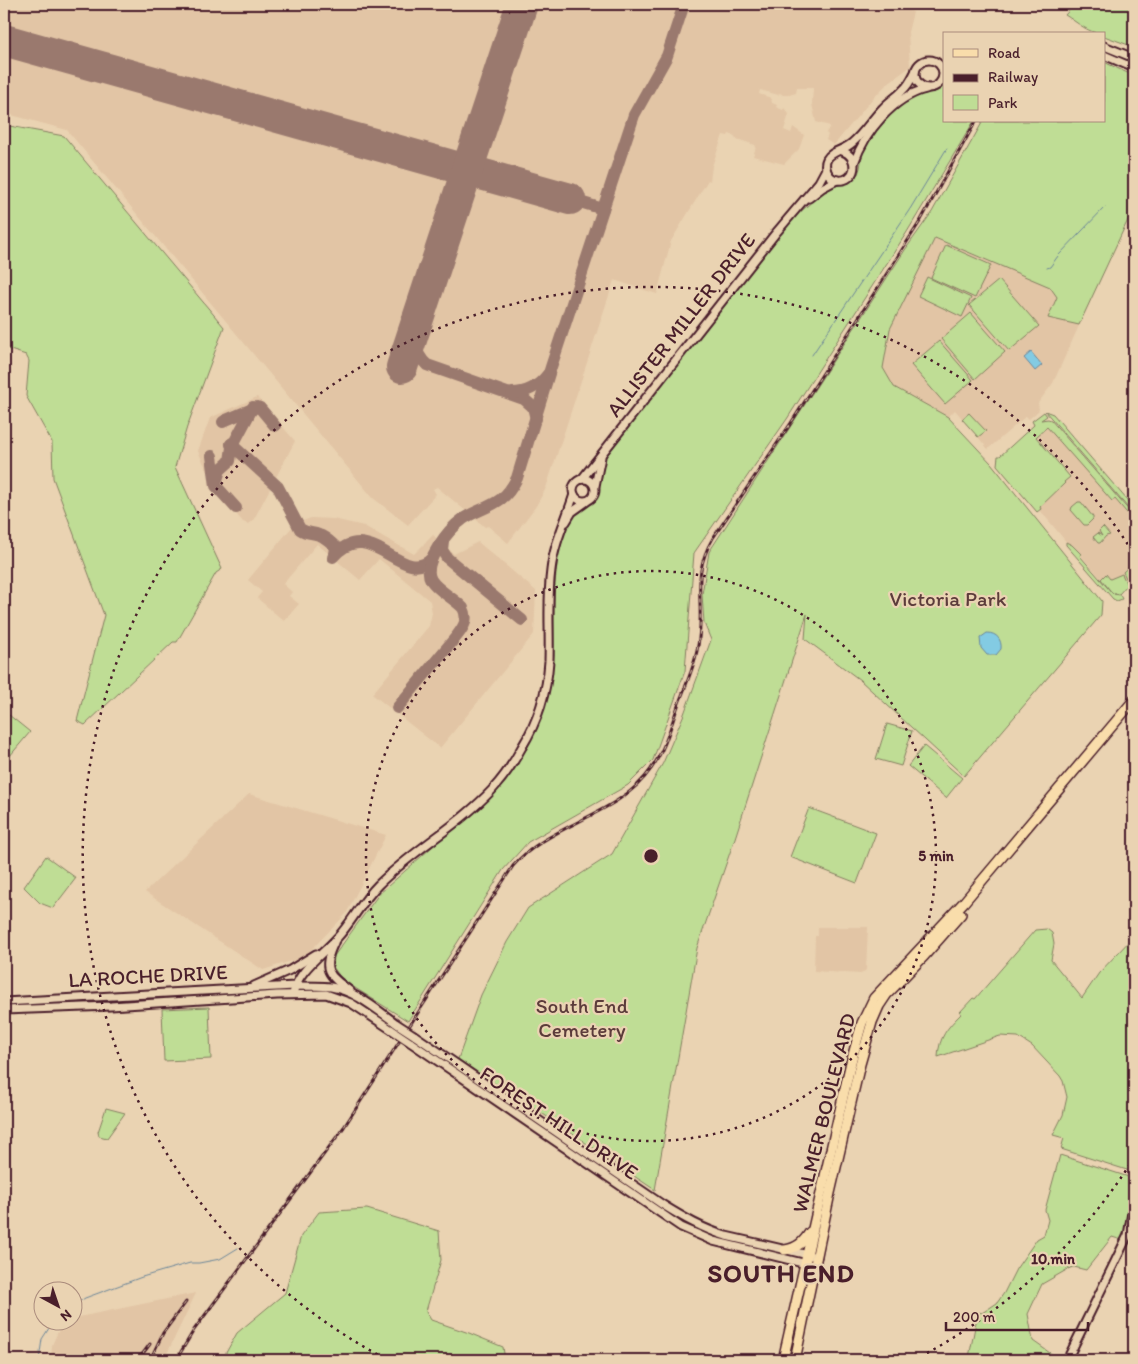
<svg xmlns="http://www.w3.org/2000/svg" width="1138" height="1364" font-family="Itim,sans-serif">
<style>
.built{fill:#e2c5a5}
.green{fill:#bfdd95;stroke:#847e60}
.water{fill:#83cbe3;stroke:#6c8699}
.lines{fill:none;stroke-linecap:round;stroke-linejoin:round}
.stream{stroke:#6c8699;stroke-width:1}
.taxiway{stroke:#9a796e;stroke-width:12}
.runway{stroke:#9a796e;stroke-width:32}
.tertiary-casing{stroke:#4a1f2b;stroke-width:11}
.primary-casing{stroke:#4a1f2b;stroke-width:12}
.tertiary{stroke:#ead3b2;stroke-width:7}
.primary{stroke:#f9ddab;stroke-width:9}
.rail-casing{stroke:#4a1f2b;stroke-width:3}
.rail{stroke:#ead3b2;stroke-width:1;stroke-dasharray:4;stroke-linecap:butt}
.tertiary-bridge-casing{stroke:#4a1f2b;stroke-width:11;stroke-linecap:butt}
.tertiary-bridge{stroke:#ead3b2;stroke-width:7}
.ring{fill:none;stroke:#4a1f2b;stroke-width:2.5;stroke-dasharray:2.5 5}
.labels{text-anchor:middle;stroke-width:4.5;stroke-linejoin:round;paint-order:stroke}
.street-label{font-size:21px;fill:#4a1f2b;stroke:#ead3b2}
.park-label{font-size:21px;fill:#5c3c3b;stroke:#ead3b2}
.district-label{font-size:26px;font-weight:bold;letter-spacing:1px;fill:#4a1f2b;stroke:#ead3b2}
.centre{fill:#4a1f2b;stroke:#ead3b2;stroke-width:2.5}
.ring-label{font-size:15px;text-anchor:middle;font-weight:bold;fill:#4a1f2b;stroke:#ead3b2;stroke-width:4.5;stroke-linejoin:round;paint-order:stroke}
</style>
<rect width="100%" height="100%" fill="#ead3b2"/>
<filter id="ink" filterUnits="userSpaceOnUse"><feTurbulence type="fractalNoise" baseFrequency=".02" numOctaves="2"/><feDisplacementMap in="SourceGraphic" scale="10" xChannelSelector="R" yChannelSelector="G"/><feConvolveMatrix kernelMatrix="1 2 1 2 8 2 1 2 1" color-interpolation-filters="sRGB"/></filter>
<g filter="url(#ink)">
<g class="built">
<path d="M4,4H899L909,6L908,10L913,12L908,32L910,67L888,83L873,98L834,145L826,140L828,135L826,133L830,126L816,122L812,104L813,88H797L796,93L789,95H783L780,93L778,95L775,94L760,90L759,94L771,98L772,103L777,105L776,107L783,110L784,108L789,114L784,130L791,133L793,127L804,135L799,149L784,164L753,156L756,147L755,145L734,138L735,136L729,134L728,136L723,135L712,166L710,181L708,180L671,241L657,294L614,280L546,488L536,506L508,543L488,526L485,527L437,487L433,489L436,494L408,525L373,498L67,130L4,113Z"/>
<path d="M934,238L1050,286L1098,284L1053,383L1038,403L1039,410L1029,419L1026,416L988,449L955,410L948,417L894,387L883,368L890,329Z"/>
<path d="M257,397L295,441L254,519L248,524L243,522L217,492L198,451L210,418Z"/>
<path d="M1046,419L1134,521V576L1119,594H1114L1072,545L1068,544L1000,462Z"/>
<path d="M311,518L333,519L364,526L414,554L433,535L454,554L478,542L536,591L534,634L440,748L372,694L429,626L432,613L430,601L379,559L360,580L317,544L283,584L292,592L289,596L299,604L284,621L257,598L262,592L248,580L292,527L300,522Z"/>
<path d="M249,794L386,835L346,914L310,951L298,959L263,970L145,892Z"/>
<path d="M818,927H868L866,970L861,974L814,971L815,936H818Z"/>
<path d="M196,1293L164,1360H51L52,1345L61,1325L66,1322H72L74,1318Z"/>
</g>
<g class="green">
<path d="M1075,4H1134V47L1104,36V34C1089,34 1077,22 1065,15Z"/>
<path d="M1104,62L1134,76V207L1079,325L1048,318L1057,297L1050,287L935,238L890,329L883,368L894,387L948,417L991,463L1102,601L1101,615L964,776L860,680L805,639L807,614L735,838L697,948L655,1190L610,1160L609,1153L605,1152L602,1154L515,1095L496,1085L458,1059L481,995L507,942L528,908L612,854L663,763L684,714L711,640L704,623L702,594L709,552L905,250L932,212L983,121H1104Z"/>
<path d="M944,86V121H974L907,232L787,419L694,553L685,671L653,760L628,785L528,842L503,870L408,1021L355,988L341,978L333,967L334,956L379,894L493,793L527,748L543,710L552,673L554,654V594L558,554L567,526L571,518L578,511L596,497L599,492L598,487L601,465L607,455L788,223L825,190L852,180L858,174L860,168L863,150L869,140L890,115L904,102L915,96L934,92Z"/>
<path d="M4,125L64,136L224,327L187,427L175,467L222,569L216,573L177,642H173L85,725L77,721L104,615L53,478L52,442L26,396L29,361L26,355L4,348Z"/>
<path d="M946,245L991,265L975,298L931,278Z"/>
<path d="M927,277L971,298L962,317L918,296Z"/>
<path d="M999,280L1039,326L1009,351L969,305Z"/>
<path d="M971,313L1005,352L975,379L941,339Z"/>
<path d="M939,341L973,380L945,404L911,365Z"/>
<path d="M1045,411L1053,414L1134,508V515Z"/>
<path d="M1044,412L1047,416L1041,420L1048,419L1051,420L1132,514V519L1115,499L1112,501L1047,427L1036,437L1070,477L1064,482L1065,483L1040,507L1041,509L1037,512L997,465L998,456H1000L1034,425L1032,421Z"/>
<path d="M969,413L986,431L978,437L962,419Z"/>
<path d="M1078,502H1081L1093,517V519L1087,525H1084L1071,510L1072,507Z"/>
<path d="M1103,527L1110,535L1106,536L1100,543H1098L1093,537L1098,533L1102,536L1099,531Z"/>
<path d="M1066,542L1072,545L1081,554L1080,556L1113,594L1101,579L1106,574L1110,579L1122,574L1127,585L1119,594H1114L1120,595L1122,599L1117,601L1113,599L1066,545Z"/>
<path d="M1134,562V576L1128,582L1123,572Z"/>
<path d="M4,711L30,732L4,763Z"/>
<path d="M887,724L912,731L901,766L876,759Z"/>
<path d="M924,746L962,778L946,798L908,766Z"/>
<path d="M809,808L876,833L857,883L790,857Z"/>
<path d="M46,856L76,878L53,908L40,903L24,887Z"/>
<path d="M1047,929L1052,933L1054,944L1051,960L1082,998L1099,973L1134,936V1157L1130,1171L1061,1149L1064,1138L1053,1135L1063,1115L1067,1097L1063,1081L1060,1076L1032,1046L1018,1037L1000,1036L938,1057C939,1037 947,1028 961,1014L960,1012L973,998L975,999L1035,930Z"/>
<path d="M209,1007L211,1059L164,1061L162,1009Z"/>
<path d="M106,1108L125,1113L107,1138L99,1136L98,1132Z"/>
<path d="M1060,1155L1132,1178C1130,1199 1131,1221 1122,1240L1112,1237L1086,1270L1074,1267L1070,1268L1042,1284L1028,1314L1033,1341L1060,1360H976L969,1357L978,1312L982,1313L997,1303L1004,1293L1016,1269L1037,1239L1044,1235L1048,1220L1045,1210Z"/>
<path d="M367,1209L439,1231L441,1260L426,1311L431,1320L469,1333L503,1347L505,1360H222L237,1333L285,1293L301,1236L319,1212Z"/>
</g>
<g class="water">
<path d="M1031,352L1042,365L1035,371L1024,358Z"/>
<path d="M987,633C997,633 1002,640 1001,649L996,655H987L981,648L980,638Z"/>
</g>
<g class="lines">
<g class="stream">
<path d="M1047,268L1050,267L1058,256L1105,207"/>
<path d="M812,355L910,209L947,148"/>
<path d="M72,1306L85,1298L142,1277L190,1263H199L220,1259L238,1248"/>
<path d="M39,1360L42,1339L53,1322"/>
</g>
<g class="taxiway">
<path d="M570,199L603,209"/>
<path d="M419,318C414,336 412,351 427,365L524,399L533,407L536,419"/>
<path d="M512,393C527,393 539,386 548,374"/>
<path d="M253,407L235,441L231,444L278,487L300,529C307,534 312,532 319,535C326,537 331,543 336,547L335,554"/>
<path d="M223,422L226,420L257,407L260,408L275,426"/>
<path d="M212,456L216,486L236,508"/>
<path d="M216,483L220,470L230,461L232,447L231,444"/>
<path d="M443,541L442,550L447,558L522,620"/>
<path d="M333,557C370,513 403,589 432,558"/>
<path d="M397,708L456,637C464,627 469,619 463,608C454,598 438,591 431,580C421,563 449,529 463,519C475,511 489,508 501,499C508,494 513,486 517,478L551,367L634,115L667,56L684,4"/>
</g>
<g class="runway">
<path d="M4,40L570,199"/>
<path d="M402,367L522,4"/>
</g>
<defs>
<g id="tertiary">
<path d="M1104,46L1134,58"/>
<path d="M1104,55L1134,68"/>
<circle cx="929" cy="74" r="14"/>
<path d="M842,151C861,157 856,183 837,180C828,178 823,167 827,159C831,151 845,150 852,143C864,133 872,119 883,108C889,101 897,97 903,90C908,86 911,80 914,74"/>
<path d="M854,163C865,132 893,97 926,89"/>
<path d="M809,198L822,188L837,180"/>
<circle cx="584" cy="490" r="11"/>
<path d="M582,479L775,234L819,182L826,169"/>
<path d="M595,486L601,457"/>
<path d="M566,522L572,512L586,502"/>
<path d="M334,943C321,969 328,975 350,991"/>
<path d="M254,986L290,970L316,954"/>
<path d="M293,994C298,970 321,956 337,938C352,922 362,901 378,885C413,850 458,826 492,790C504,777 514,762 522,747C538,721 547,691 549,661C550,630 547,600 551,570C554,543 566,520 574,494"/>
<path d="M4,1002L295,986C307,986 319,986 331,987C356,991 377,1010 397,1024"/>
<path d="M4,1010L111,1006L277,995L326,994L351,1003L392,1030"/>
<path d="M414,1035L663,1205C684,1218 703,1229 726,1236L817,1257"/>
<path d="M410,1042L681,1227L713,1241L815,1266"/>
<path d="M1067,1360L1128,1235L1134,1201"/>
</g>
<g id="primary">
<path d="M785,1250C797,1248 803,1243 810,1232"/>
<path d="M783,1360L851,1062L862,1023L874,998L964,902L1134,700"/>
<path d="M795,1360L830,1193L860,1064L872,1022L879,1006L887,994L924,956L961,914"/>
</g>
</defs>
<use href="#tertiary" class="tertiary-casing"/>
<use href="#primary" class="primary-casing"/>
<use href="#tertiary" class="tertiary"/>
<use href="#primary" class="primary"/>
<defs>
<g id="rail">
<path d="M138,1360L150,1344"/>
<path d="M150,1360L163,1333L186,1302"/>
<path d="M176,1360L194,1330L344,1127L513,866C550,823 619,816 651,769C665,750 671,725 679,703C687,682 697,660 699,638C704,598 691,575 713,538L791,423L921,220L976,121"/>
</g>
</defs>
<use href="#rail" class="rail-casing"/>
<use href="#rail" class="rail"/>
<defs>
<g id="tertiary-bridge">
<path d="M397,1024L414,1035"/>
<path d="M392,1030L410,1042"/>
</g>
</defs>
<use href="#tertiary-bridge" class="tertiary-bridge-casing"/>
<use href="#tertiary-bridge" class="tertiary-bridge"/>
</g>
</g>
<g class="ring">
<circle cx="651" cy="856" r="285"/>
<path d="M1134 1158A569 569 0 0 1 918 1358M384 1358A569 569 0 1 1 1134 554"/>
</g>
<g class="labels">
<g class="street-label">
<text transform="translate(681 325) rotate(-52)" y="7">ALLISTER MILLER DRIVE</text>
<text transform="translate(148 976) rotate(-3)" y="7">LA ROCHE DRIVE</text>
<text transform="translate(824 1113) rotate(-76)" y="7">WALMER BOULEVARD</text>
<text transform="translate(559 1123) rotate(34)" y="7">FOREST HILL DRIVE</text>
</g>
<g class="park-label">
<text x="948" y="606">Victoria Park</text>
<text x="582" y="1013">South End<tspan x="582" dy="24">Cemetery</tspan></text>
</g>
<g class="district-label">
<text x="781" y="1282">SOUTH END</text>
</g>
</g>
<circle cx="651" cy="856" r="8" class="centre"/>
<g class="ring-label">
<text x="936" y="861">5 min</text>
<text x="1053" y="1264">10 min</text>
</g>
<rect width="1138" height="1364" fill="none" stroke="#ead3b2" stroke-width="20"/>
<rect x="10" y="10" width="1118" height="1344" fill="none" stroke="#4a1f2b" stroke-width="2" filter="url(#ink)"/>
<rect x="943" y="32" width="162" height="90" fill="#ead3b2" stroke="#aa8b7c"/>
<rect x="953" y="49" width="25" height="8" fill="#f9ddab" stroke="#aa8b7c"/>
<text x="988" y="58" font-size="15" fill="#4a1f2b">Road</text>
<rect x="953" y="74" width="25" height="8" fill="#4a1f2b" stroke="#aa8b7c"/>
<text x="988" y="82" font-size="15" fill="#4a1f2b">Railway</text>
<rect x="953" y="95" width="25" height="15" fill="#bfdd95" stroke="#aa8b7c"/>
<text x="988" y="108" font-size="15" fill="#4a1f2b">Park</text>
<g transform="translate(58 1306) rotate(140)"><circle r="24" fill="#ead3b2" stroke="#aa8b7c"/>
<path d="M0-4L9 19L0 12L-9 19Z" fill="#4a1f2b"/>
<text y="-8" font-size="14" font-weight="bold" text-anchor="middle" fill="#4a1f2b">N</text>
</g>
<path d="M946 1322v8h142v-8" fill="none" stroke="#4a1f2b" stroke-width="2.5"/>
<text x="953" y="1322" font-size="15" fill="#4a1f2b" stroke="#ead3b2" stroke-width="4" paint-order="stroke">200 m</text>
</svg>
